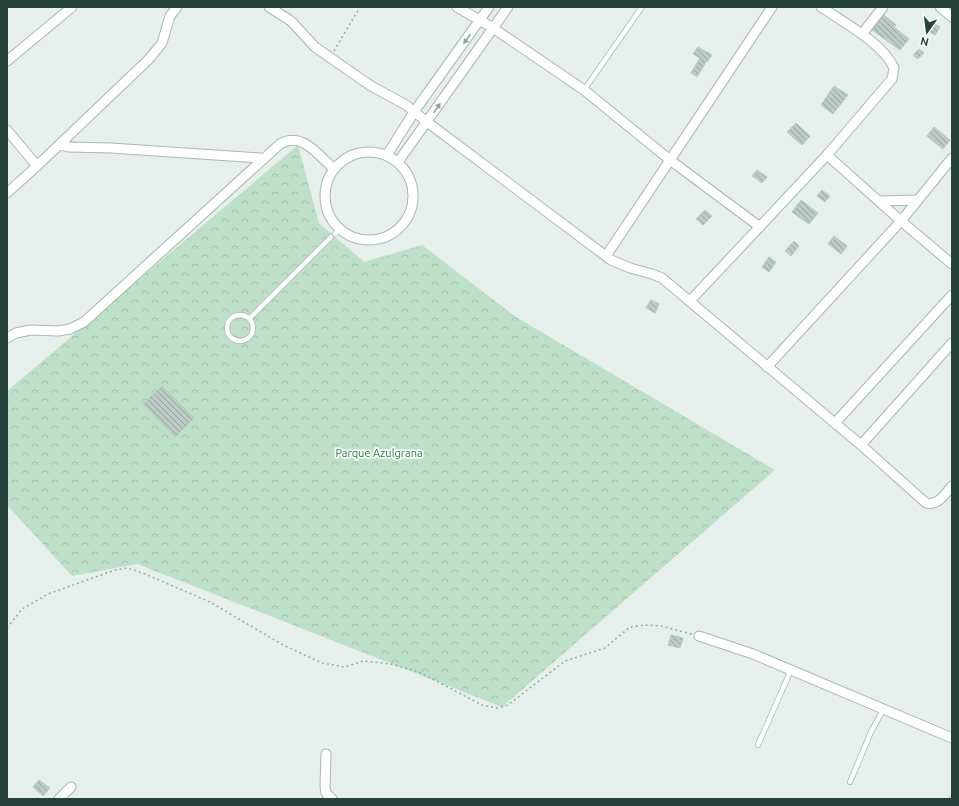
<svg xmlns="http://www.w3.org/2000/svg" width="959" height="806" font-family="Ubuntu,sans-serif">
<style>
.forest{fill:url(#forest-crowns)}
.building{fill:url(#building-back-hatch);stroke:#b8c9c2}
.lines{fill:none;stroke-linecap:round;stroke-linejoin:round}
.service-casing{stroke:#a8b8b2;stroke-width:6}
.minor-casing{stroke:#a8b8b2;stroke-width:11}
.path{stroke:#86b3a5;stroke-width:1.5;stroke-dasharray:2 3;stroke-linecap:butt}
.service{stroke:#fff;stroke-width:4.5}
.minor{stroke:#fff;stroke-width:9}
.oneway{fill:#92a09c}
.labels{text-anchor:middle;stroke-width:3.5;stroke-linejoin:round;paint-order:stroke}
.park-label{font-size:11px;fill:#2d7a4b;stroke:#f7fbf9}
</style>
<defs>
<pattern id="forest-crowns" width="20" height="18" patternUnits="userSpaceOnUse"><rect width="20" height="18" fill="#bfe0c8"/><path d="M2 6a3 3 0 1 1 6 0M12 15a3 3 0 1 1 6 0" fill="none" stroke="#a4c1ad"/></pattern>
<pattern id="building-back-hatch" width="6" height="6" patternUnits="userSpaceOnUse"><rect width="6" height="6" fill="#bbcac4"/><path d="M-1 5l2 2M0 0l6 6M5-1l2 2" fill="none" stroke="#98a6a0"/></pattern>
</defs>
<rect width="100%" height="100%" fill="#e6efeb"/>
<path class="forest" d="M298,145L319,223L364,262L422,245L516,317L775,470L502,707L137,564L72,576L7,505V391Z"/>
<g class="building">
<path d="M884,15L896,25L894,27L909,39L900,50L872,30Z"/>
<path d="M935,24L940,27L935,35L930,32Z"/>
<path d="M698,47L712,55L707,62H706L697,77L691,73L700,58L693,54Z"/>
<path d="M919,49L924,53L918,59L913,55Z"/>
<path d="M834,86L848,95L833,114L821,105Z"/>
<path d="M796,123L810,136L802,145L787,132Z"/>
<path d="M934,127L950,140L943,149L927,136Z"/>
<path d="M757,170L767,177L762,183L752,176Z"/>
<path d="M822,190L830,196L825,202L817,196Z"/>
<path d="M801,200L818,213L809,224L792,212Z"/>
<path d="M705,210L712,216L703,225L696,219Z"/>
<path d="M834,236L847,246L841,254L828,244Z"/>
<path d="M794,241L799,246L791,256L785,251Z"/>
<path d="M769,257L776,262L769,272L762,267Z"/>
<path d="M651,300L659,304L655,313L646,308Z"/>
<path d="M162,386L194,418L175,437L143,404Z"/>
<path d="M671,635L683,638L680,648L668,645Z"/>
<path d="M39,780L50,788L43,796L33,787Z"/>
</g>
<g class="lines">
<defs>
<g id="service">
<path d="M584,90L642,7"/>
<path d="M335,234L339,229"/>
<circle cx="240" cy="328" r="13"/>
<path d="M249,319L331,237"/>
<path d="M758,745L791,670"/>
<path d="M850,782L871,732L883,710"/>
<path d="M952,799V798"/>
</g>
<g id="minor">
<path d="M269,7L291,21L315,47L371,86L406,105L427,122L611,260L630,268L652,274L662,278L861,445L926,503C938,506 945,494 952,486"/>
<path d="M457,7L493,28L584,90L670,160L760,227"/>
<path d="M940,7L952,17"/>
<path d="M862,34L883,7"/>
<path d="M7,61L72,7"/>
<path d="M7,130L37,166"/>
<path d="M60,145L69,147L111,148L260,158L264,159"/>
<circle cx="369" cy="196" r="44"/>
<path d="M387,155L414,112L489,7"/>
<path d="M827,155L901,221L952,264"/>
<path d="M398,162L508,7"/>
<path d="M7,193L37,166L149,59L162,43L170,16L177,7"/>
<path d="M879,201L918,200"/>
<path d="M606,256L772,7"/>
<path d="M690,301L827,155L892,79L894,68C883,43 843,22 821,7"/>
<path d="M7,338L16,333L31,330L58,331L70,329L84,322L280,144C302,131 318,155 333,168"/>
<path d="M767,367L901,221L952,158"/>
<path d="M835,423L952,295"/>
<path d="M861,445L952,343"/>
<path d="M699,636L753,654L952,738"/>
<path d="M326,754L325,786L326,793L332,799"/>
<path d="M59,799L71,787"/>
</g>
</defs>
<use href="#service" class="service-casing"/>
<use href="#minor" class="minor-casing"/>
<g class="path">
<path d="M334,51L360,7"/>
<path d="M7,628L22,609L48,594L115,570L128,568L145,574L210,602L283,645L322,663L345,667L363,661L391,664L419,672L482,705L497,708L508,705L565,661L605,648L630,627L645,625L661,626L692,634"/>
</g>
<use href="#service" class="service"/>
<use href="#minor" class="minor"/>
</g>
<defs><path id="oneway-solid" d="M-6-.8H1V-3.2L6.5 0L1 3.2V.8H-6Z"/></defs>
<g class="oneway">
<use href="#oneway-solid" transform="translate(467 39) rotate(126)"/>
<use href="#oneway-solid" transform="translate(437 108) rotate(-55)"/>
</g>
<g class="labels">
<g class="park-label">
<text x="379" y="457">Parque Azulgrana</text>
</g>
</g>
<rect width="959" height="806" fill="none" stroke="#24423a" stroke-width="16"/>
<g transform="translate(927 32) rotate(194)" stroke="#f7fbf9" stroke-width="3" paint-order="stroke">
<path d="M0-3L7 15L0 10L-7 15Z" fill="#24423a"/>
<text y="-6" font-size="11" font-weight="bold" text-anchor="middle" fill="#24423a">N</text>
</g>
</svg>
